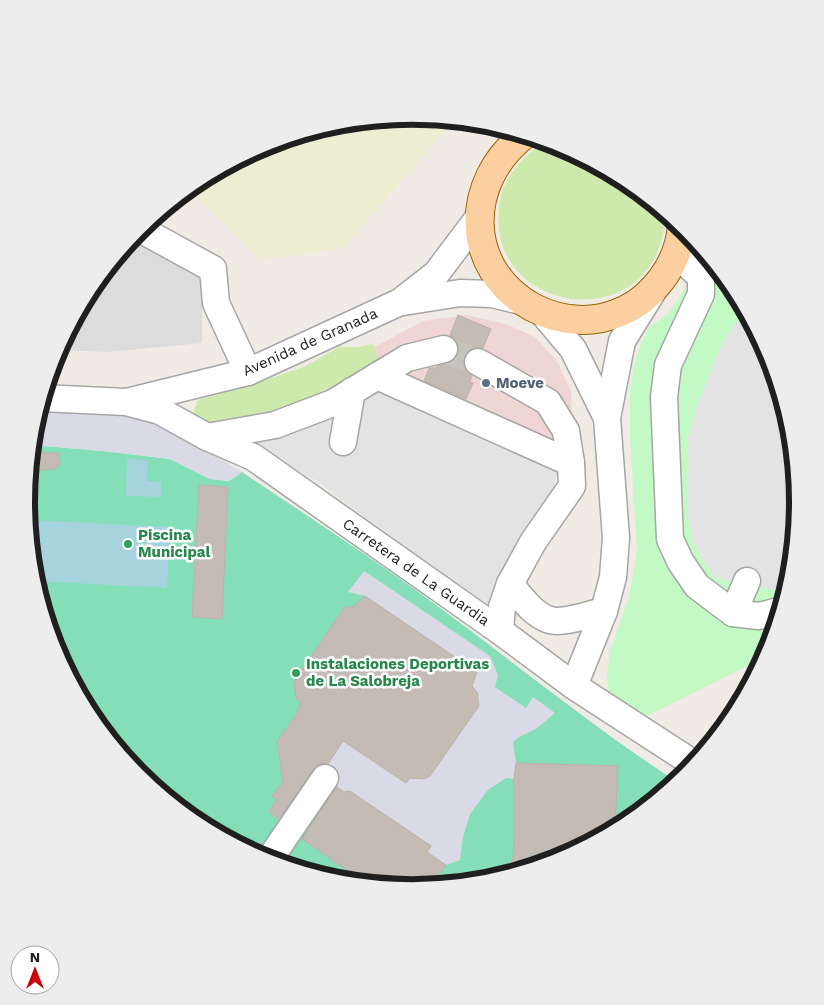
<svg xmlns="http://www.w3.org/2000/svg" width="824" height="1005" font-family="'Work Sans',sans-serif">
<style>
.residential{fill:#dddcdc}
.commercial{fill:#f0d5d5}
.farmland{fill:#edeed1}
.grass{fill:#cde9ac}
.park{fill:#c3f9c5}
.pitch{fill:#84deb7}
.parking{fill:#e3e3e3}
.plaza{fill:#d9dae5}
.water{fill:#a6d3dd}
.building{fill:#c4bbb5;stroke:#c1b2a8}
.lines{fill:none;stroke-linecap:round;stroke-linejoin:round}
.minor-tunnel{stroke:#c6c3bd;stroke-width:26;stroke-dasharray:26 13;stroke-linecap:butt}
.minor-casing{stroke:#a6a6a6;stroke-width:29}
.major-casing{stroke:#986001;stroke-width:30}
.minor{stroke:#fff;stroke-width:26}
.major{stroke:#fbcf9f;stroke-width:28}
.service-dot{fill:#5c6f8a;stroke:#fff;stroke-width:2}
.leisure-dot{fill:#2e9e5b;stroke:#fff;stroke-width:2}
.labels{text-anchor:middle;stroke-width:5;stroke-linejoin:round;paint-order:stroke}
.street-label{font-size:15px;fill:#1f1f1f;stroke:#fff}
.service-label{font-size:15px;font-weight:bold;fill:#4e5e75;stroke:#fff;text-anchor:start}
.leisure-label{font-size:15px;font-weight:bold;fill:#27864d;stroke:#fff;text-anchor:start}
.rim{fill:none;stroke:#1f1f1f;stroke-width:6}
</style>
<rect width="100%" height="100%" fill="#f0ece5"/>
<path class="residential" d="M134,236L202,272V343L108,352L58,350L91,288Z"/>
<path class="commercial" d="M466,315L506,324L535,337L557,361L571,392L572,453L390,376L371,349L423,321Z"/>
<path class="farmland" d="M412,117L454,121L343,248L261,260L189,189L198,182L265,146L337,124Z"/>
<g class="grass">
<path d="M547,142L560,146L627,182L665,214C661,344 474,316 501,196C507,173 526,152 547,142Z"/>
<path d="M373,344L379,361L316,395L232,426L206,427L192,416L198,400L249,386L306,366L339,347H358Z"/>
</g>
<path class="park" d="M707,256L733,288L768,355L790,428L798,503L790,578L765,657L645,717L609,693L607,676L610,651L628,600L634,571L637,550L630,437V389L636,356L649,327L668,314Z"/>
<path class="pitch" d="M32,445L103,451L170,459L210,479L229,481L242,472C300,511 360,550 417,591C504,654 587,723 677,782L626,823L559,859L487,881L412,888L336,881L264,859L197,823L139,775L91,717L56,650L34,577L26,502Z"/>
<g class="parking">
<path d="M745,311L768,355L790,428L798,503L790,578L788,586L774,590L716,578L701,557L693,541L688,515V439L697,407L716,357L724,340Z"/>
<path d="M378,386L558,470L551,499L486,609L319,482L243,441Z"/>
</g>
<g class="plaza">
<path d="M39,410L127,413L149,417L242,472L229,481L210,479L170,459L103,451L32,445L34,427Z"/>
<path d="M364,571L490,656L498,675L495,687L526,708L533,697L555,713L536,729L519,737L513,742L516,763L514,779L506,778L488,790L470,814L463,837L460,860L446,865L427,852L431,846L350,791L344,792L328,782L321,774L343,741L405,783L410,777L424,779L430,776L479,706L478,693L472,686L477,672L365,596L348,592Z"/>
</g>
<g class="water">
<path d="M127,459L148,460L147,481L161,482V497L126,496Z"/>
<path d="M29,520L170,527L167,588L35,581Z"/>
</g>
<g class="building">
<path d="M458,315L491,329L483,348L477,347L471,349L465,355L463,363L465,369L472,376L470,382L473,383L466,399L424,381L429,368H436L437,366L448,363L454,360L458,354V345L455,339L450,335Z"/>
<path d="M33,432L43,453H59L60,464L55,469L29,471Z"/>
<path d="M199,485L228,487L222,619L192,617Z"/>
<path d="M365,596L477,672L472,686L477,693L479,706L430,776L424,779L410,778L406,783L343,741L328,764H319L313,770L279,819L269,812L277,799L272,796L283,782L277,741L296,715L301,703L296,698L294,681L345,607H353Z"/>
<path d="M516,763L618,766L615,829L559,859L532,867H512L514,847V779Z"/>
<path d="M337,787L344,792L350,791L431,846L427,852L446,865L431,886L412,888L367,884L302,839Z"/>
</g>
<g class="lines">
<path class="minor-tunnel" d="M444,349L478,362"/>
<defs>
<g id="minor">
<path d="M140,229L213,269L216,303L248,372"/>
<path d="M675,257L688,265L701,277V294L668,365L664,397L670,539L680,561L697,586L733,613L758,616L768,614L781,610"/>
<path d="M403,302L460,293L492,294L521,301"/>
<path d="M542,312L573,349L607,418"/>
<path d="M478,362L548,402L566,431L571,463"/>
<path d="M377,376L571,463L572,486L533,542L510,584L502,607L500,631"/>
<path d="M42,398L126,402L248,372L400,302L436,274L479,217"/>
<path d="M126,402L160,411L207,437L253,457L500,631L574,686L694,764"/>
<path d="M207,437L275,425L333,403L407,358L444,349"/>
<path d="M343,442L352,391"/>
<path d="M510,584C521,597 533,615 550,620C564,624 590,614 604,611"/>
<path d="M733,613L747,581"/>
<path d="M574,686L604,611L613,577L616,538L607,418L622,341L653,291"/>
<path d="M269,860L325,778"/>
</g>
<path id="major" d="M524,135C464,182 463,268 532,307C553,318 577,323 602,318C618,314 634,307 646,296C666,278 679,255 682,227"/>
</defs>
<use href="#minor" class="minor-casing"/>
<use href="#major" class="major-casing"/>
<use href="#minor" class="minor"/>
<use href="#major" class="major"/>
</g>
<circle class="service-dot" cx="486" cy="383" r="5"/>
<g class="leisure-dot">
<circle cx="128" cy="544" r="5"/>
<circle cx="296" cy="673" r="5"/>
</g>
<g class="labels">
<g class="street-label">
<text transform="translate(310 342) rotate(-24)" y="5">Avenida de Granada</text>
<text transform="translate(416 572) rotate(35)" y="5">Carretera de La Guardia</text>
</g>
<g class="service-label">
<text x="496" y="388">Moeve</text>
</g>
<g class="leisure-label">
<text x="138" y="540">Piscina<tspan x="138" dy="17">Municipal</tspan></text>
<text x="306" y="669">Instalaciones Deportivas<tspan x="306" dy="17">de La Salobreja</tspan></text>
</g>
</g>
<path d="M0 0H824V1005H0ZM35 502a377 377 0 1 1 754 0a377 377 0 1 1-754 0Z" fill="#ededed" fill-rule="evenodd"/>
<path class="rim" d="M35 502a377 377 0 1 1 754 0a377 377 0 1 1-754 0Z"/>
<g transform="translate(35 970)"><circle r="24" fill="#ffffff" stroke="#a5a5a5"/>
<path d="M0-4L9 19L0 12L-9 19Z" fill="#cc020b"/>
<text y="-8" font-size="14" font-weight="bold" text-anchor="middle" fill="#1f1f1f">N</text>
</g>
</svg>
